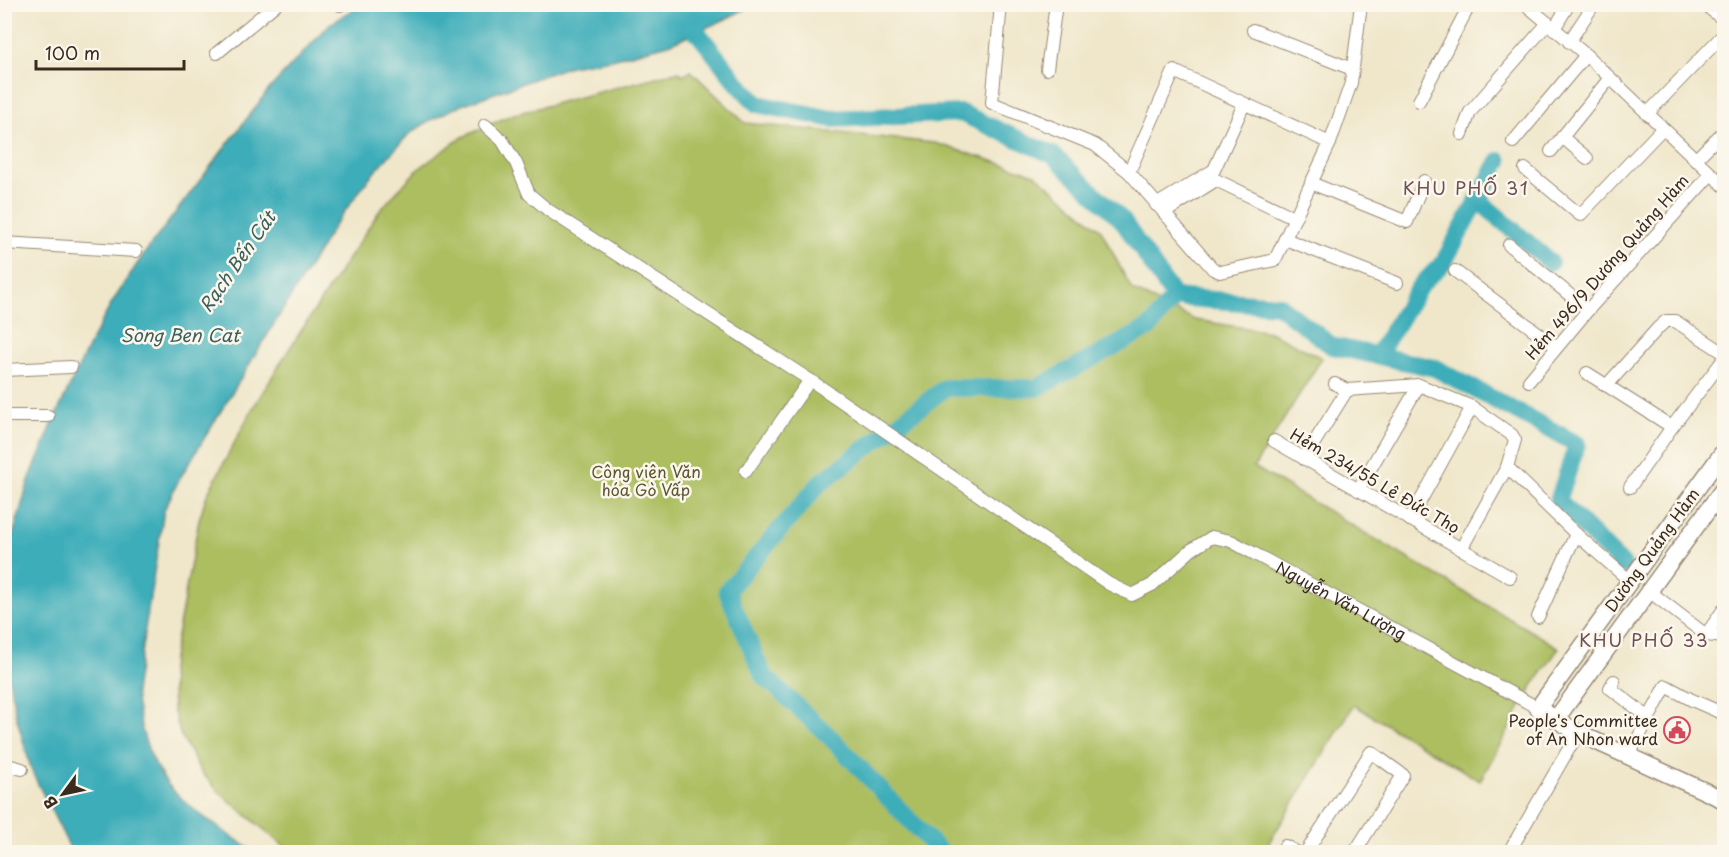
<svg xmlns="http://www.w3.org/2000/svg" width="1729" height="857" font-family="'Playpen Sans',sans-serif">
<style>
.green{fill:#acbe61;stroke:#747440;stroke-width:1.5}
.water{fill:#3dadb9;stroke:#3c6c6c;stroke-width:1.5}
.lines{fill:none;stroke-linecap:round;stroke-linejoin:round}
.river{stroke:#3dadb9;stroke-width:18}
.street-casing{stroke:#968874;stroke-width:14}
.secondary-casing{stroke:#968874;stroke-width:19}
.street{stroke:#fff;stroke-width:12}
.secondary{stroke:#fff;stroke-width:16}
.labels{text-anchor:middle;stroke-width:5;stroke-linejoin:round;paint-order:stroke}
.street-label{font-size:16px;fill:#3b2a1e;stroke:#fbf7ec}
.park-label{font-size:16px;fill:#5d5632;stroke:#fbf7ec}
.poi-label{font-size:16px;fill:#3b2a1e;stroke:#fbf7ec;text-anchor:end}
.neighbourhood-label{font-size:18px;letter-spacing:1.5px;fill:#705054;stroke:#fbf7ec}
.water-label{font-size:18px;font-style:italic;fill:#3c5e5c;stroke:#fbf7ec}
</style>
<rect width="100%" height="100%" fill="#fbf7ec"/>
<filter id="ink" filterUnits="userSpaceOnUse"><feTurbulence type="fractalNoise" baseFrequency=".0167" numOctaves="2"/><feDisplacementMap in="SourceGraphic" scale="12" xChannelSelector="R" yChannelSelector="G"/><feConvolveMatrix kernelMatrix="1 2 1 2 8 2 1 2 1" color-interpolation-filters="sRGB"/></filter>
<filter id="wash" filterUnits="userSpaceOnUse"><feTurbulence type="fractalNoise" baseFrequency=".008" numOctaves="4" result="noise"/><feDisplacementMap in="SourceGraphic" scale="24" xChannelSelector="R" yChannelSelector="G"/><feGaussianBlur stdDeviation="1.35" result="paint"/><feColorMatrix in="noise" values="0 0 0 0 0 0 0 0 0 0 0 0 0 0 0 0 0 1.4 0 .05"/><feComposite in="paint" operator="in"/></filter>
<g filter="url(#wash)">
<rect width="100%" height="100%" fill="#f0e7cb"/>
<path class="green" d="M679,71L682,75L691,71L745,123L935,143L1035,174L1101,230L1132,290L1195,320L1270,332L1322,358L1254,467L1559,648L1532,687L1480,781L1354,705L1263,852H291L220,793L201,772L181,736L173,709L171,668L199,520L206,497L251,411L288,351L380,210L417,170L461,138L511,115Z"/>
<path class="water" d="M365,5H753L726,19L669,44L612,59L570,66L459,106L429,121L409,134L370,177L334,226L180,478L164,510L135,692C139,723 146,753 164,779C181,805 228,833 254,852H72L32,772L16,716L5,660L4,604L6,569L12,538L29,480L57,413L90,343L113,301L141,258L270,88L328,26L345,14Z"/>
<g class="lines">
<g class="river">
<path d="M675,4L734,79L757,104L832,119L961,113L1053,155L1122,220L1174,297L1150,327L1037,388H945L820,483L727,591L763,675L831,738L940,852"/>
<path d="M1478,200L1550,262"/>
<path d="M1174,297L1278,305L1332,346L1435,368L1577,444L1558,501L1623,565"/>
<path d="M1377,356L1420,286L1443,263L1499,161"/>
</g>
</g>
</g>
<g filter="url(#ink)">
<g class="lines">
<defs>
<g id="street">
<path d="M339,4L340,5"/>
<path d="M1001,4L992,103L1095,145L1129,172L1213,269L1220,272L1275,260L1330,143L1351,83L1361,4"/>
<path d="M1525,4L1586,55L1724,186"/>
<path d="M1704,4L1724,20"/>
<path d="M1554,29L1569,4"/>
<path d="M1253,30L1352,69"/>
<path d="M1569,42L1594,4"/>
<path d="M217,53L276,4"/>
<path d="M1047,69L1056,4"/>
<path d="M1419,101L1470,4"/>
<path d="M1647,114L1724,34"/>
<path id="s1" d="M485,125L502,140L516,163L529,194L548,210L822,388L1109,584L1132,595L1152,585L1191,550L1212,537L1231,541L1538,708"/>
<path d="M1462,134L1470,112L1548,23"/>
<path d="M1562,137L1587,158"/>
<path d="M1513,142L1586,55"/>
<path d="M1551,151L1610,78"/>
<path d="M1695,160L1724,131"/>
<path d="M1525,169L1580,215L1662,129"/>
<path d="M1129,172L1174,71L1330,143"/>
<path d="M1311,183L1407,222L1424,181"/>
<path d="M1156,205L1214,170L1244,104"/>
<path d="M1164,213L1216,180L1295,218"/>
<path d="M1285,239L1397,283"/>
<path d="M4,243L136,251"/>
<path d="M1509,245L1588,310"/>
<path d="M1455,271L1557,347"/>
<path d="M4,370L71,367"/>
<path d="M1587,373L1672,427"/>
<path d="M1529,381L1588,310L1711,174"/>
<path d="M1335,384L1347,390L1419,385L1472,407L1512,435L1515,440L1507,467L1576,534L1630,581"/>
<path d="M1607,385L1659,327L1666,321H1675L1724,353"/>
<path d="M4,416H48"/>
<path d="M1274,441L1510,577"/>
<path d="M1304,459L1347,390"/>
<path d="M746,471L810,380"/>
<path d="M1630,487L1672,427L1724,359"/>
<path d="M1358,490L1419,385"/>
<path d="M1713,503L1724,512"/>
<path d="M1410,520L1472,407"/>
<path d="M1461,549L1507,467"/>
<path d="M1649,591L1706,635L1724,637"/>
<path d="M1538,617L1576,534"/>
<path d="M1706,635L1724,609"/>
<path d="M1614,681L1610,688L1648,717"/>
<path d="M1629,755L1666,686L1692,700L1724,714"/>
<path d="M4,764L22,769"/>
<path d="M1285,846L1296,852"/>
<path d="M1306,852L1371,752L1403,775L1355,852"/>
<path d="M1509,852L1578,733"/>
</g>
<g id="secondary">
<path d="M1724,451L1538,708L1578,733L1724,800"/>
<path d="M1556,719L1724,488"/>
</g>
</defs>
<use href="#street" class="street-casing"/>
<use href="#secondary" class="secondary-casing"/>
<use href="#street" class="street"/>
<use href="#secondary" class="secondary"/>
</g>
</g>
<defs>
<symbol id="civic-ring" viewBox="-11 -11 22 22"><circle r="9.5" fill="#fbf7ec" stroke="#d1495b" stroke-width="1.5"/><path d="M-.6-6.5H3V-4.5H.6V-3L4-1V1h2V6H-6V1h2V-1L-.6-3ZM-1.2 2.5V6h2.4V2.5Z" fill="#d1495b"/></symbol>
</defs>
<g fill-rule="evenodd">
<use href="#civic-ring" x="1662" y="715" width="30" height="30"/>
</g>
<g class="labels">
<g class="street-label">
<text transform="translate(1607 267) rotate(-49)" y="6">Hẻm 496/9 Dương Quảng Hàm</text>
<text transform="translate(1375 481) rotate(30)" y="6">Hẻm 234/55 Lê Đức Thọ</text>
<text transform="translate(1652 550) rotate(-54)" y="6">Dương Quảng Hàm</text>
<text dy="6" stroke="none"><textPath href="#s1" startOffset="1052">Nguyễn Văn Lượng</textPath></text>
</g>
<g class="park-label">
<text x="646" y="478">Công viên Văn<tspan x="646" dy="18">hóa Gò Vấp</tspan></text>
</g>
<g class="poi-label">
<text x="1658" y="727">People's Committee<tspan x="1658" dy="18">of An Nhon ward</tspan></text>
</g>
<g class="neighbourhood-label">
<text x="1466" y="195">KHU PHỐ 31</text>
<text x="1644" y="647">KHU PHỐ 33</text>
</g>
<g class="water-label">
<text transform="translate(238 262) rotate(-55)" y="6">Rạch Bến Cát</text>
<text x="180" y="342">Song Ben Cat</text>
</g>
</g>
<rect width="1729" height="857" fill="none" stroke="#fbf7ec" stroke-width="24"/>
<g transform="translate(63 794) rotate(237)" stroke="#fbf7ec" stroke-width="4.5" paint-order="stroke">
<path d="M0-4.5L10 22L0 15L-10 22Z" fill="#3b2a1e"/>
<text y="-9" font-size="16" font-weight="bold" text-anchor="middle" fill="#3b2a1e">B</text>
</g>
<path d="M36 60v9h148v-9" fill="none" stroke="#3b2a1e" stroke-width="3"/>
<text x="45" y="60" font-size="18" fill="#3b2a1e" stroke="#fbf7ec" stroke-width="4.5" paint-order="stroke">100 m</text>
</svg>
